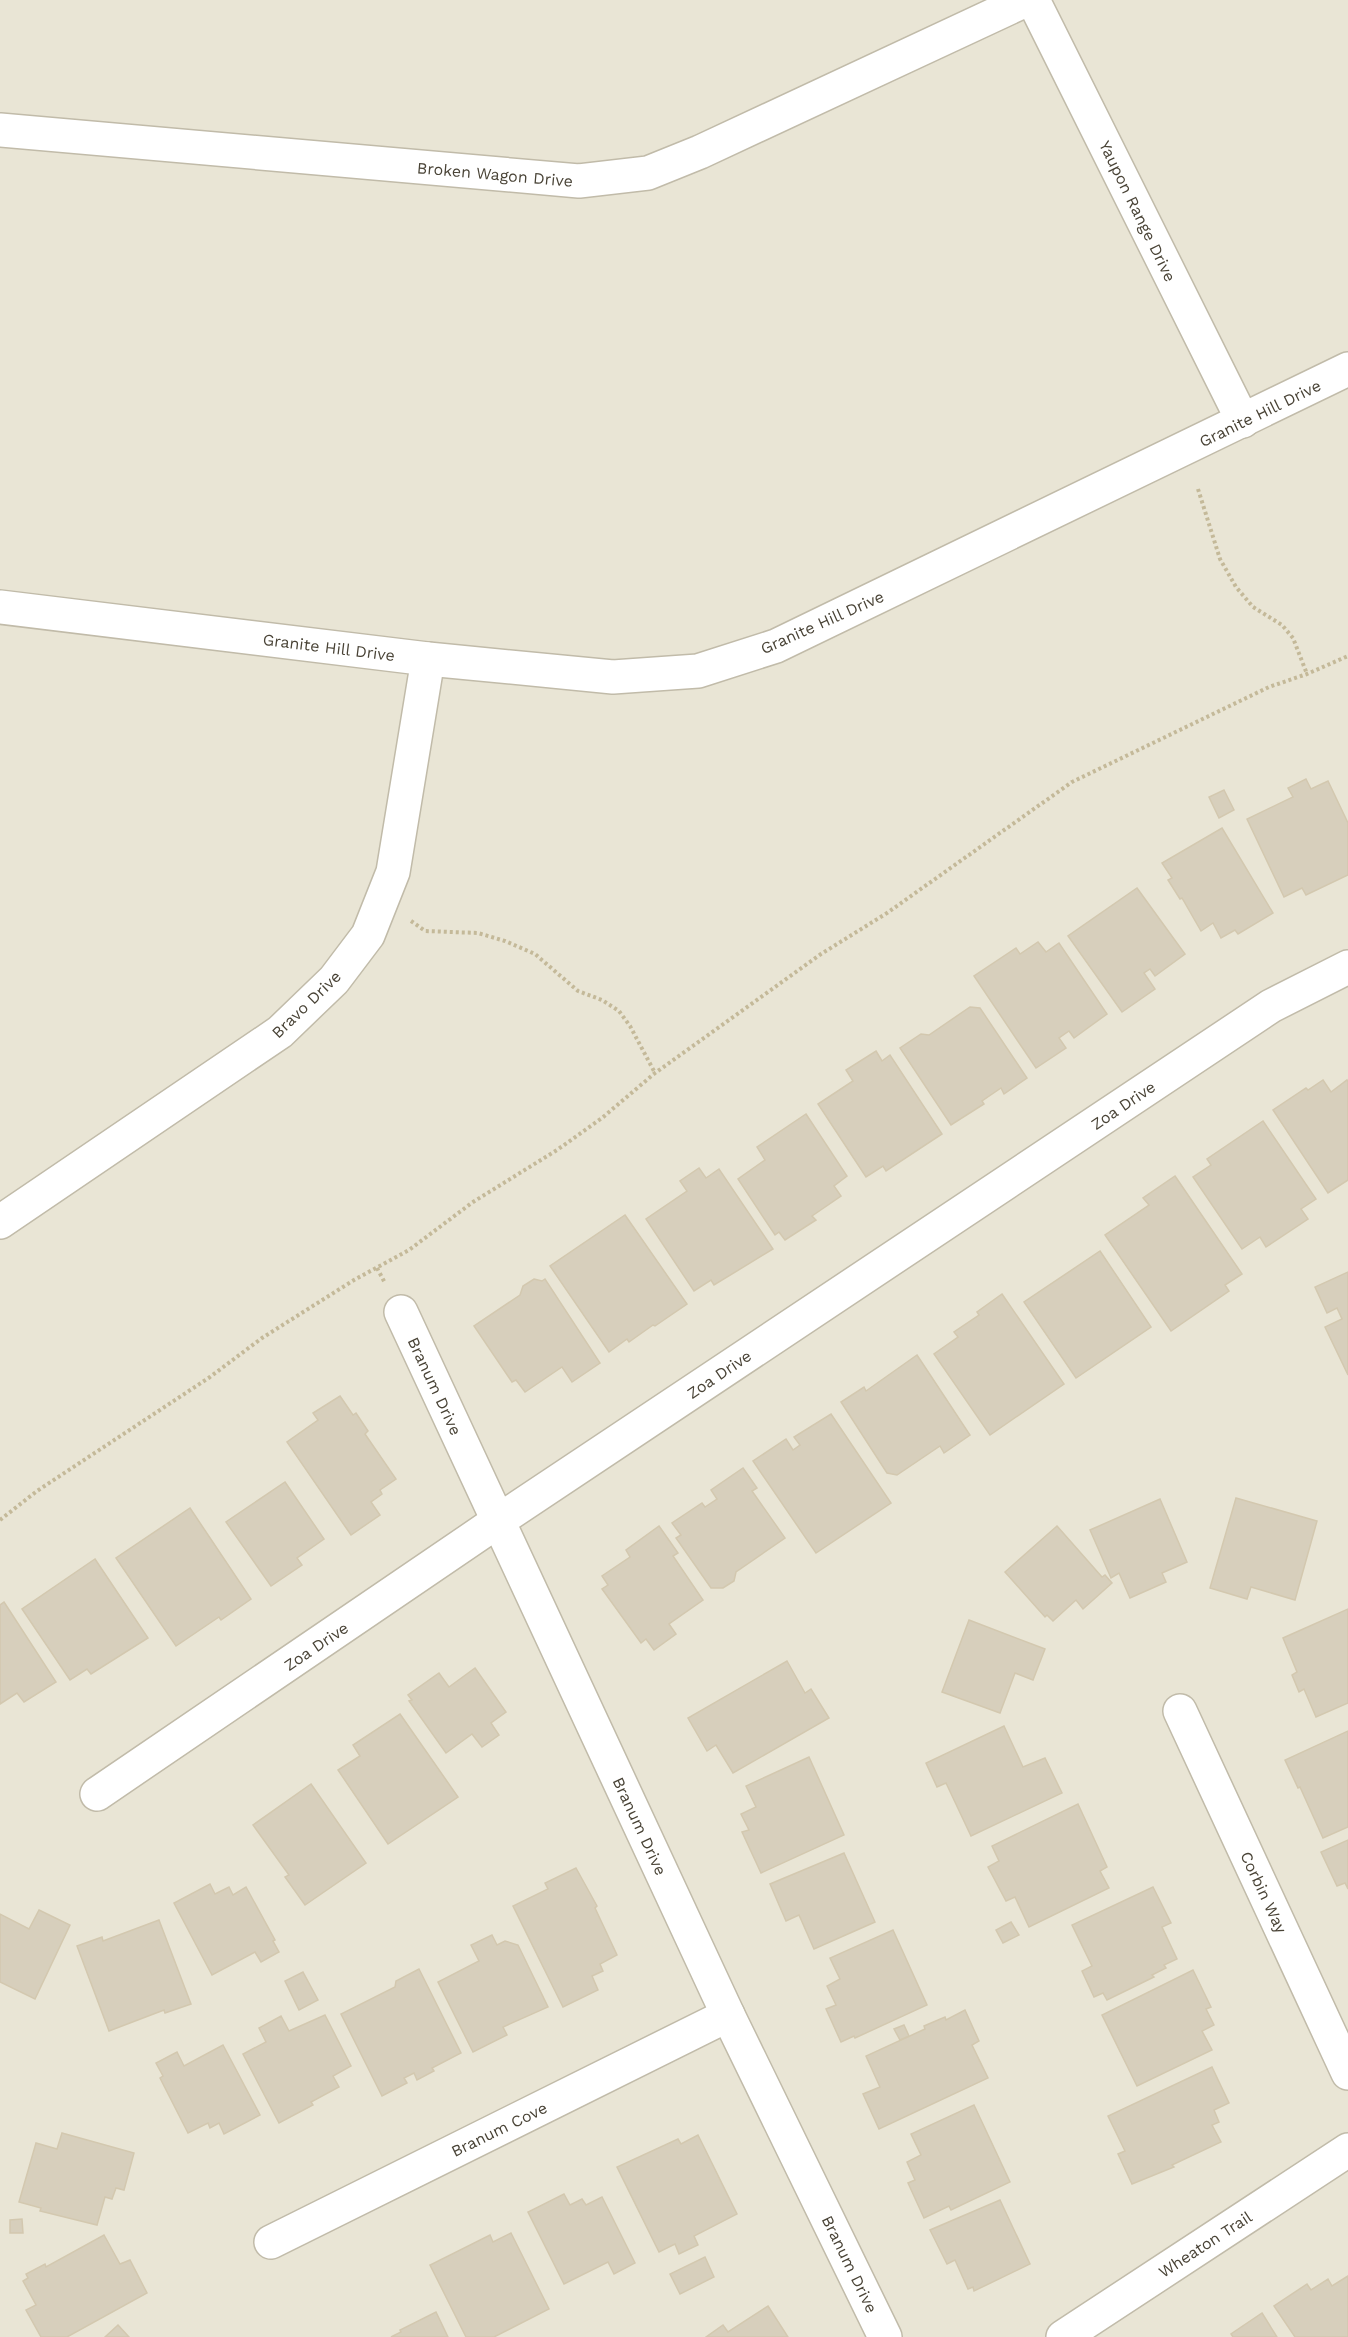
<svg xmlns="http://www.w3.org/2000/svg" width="1348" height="2337" font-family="'Work Sans',sans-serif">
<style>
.residential{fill:#e9e5d5}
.building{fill:#d7cfbc;stroke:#d3c8af;stroke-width:1.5}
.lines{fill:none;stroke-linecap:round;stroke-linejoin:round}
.minor-casing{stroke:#c1bba9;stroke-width:36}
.path{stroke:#c4b999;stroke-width:4;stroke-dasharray:3 3;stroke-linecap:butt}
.minor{stroke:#fff;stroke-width:33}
.labels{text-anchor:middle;stroke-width:4.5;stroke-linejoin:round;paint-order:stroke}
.street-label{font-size:16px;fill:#494336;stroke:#fff}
</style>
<rect width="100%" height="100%" fill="#f5f2e8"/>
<rect class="residential" x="0" y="0" width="1348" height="2337"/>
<g class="building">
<path d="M1306,779L1311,789L1328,781L1348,823V875L1306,895L1302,888L1284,897L1247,819L1293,797L1288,788Z"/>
<path d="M1224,790L1234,810L1219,818L1209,797Z"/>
<path d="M1222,828L1273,913L1238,934L1235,930L1221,938L1213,923L1201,931L1182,898L1180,899L1168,880L1172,878L1162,863Z"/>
<path d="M1137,888L1185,954L1155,976L1150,969L1144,973L1155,989L1122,1012L1068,936Z"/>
<path d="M1038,942L1046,952L1059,943L1107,1014L1074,1038L1069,1031L1059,1038L1066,1048L1036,1068L974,976L1016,948L1020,954Z"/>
<path d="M970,1007L980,1008L1027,1078L1004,1094L1001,1088L982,1101L984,1104L951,1125L900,1048L921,1034L929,1035Z"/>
<path d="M876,1051L882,1061L890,1055L942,1134L886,1171L883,1166L866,1177L818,1104L853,1081L846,1070Z"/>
<path d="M1323,1080L1331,1092L1347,1080L1348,1082V1180L1328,1193L1273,1110L1306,1088L1308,1090Z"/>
<path d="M806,1114L847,1176L834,1186L841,1196L812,1216L816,1220L785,1240L779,1232L775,1235L738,1179L765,1160L757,1147Z"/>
<path d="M1263,1121L1316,1199L1301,1209L1308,1219L1266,1247L1260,1237L1242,1249L1193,1177L1211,1165L1207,1159Z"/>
<path d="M699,1168L706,1178L719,1169L773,1249L714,1285L711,1280L694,1291L646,1219L687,1191L680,1181Z"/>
<path d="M1175,1176L1242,1274L1225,1285L1229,1291L1171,1331L1105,1235L1149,1205L1143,1198Z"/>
<path d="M625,1215L687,1304L655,1326L653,1325L629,1342L627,1339L609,1352L550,1266Z"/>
<path d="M1100,1251L1151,1327L1076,1378L1024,1302Z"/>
<path d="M1348,1272V1375L1325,1327L1342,1319L1337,1308L1327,1313L1315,1287Z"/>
<path d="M534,1279L542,1281L545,1279L600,1363L572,1382L562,1367L525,1392L516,1380L512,1382L474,1326L520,1295L523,1286Z"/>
<path d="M1002,1294L1064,1384L990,1435L934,1354L958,1337L954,1332L979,1315L977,1312Z"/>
<path d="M917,1355L970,1435L944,1453L940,1446L897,1475L887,1473L841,1402L864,1387L866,1391Z"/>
<path d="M340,1396L353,1415L356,1413L368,1431L365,1434L396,1479L380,1490L382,1494L371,1502L380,1515L351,1535L287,1442L318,1420L313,1413Z"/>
<path d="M831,1414L891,1503L816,1553L753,1461L786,1439L793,1450L800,1445L794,1437Z"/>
<path d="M743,1468L757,1488L752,1491L785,1538L736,1572L734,1581L723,1588H711L676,1538L681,1535L672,1523L702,1503L705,1507L717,1499L711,1490Z"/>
<path d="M285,1482L324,1539L297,1558L302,1565L271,1586L226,1522Z"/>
<path d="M1236,1498L1317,1521L1295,1600L1251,1587L1247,1599L1210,1588Z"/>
<path d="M1160,1499L1187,1562L1162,1573L1166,1582L1130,1598L1119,1573L1111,1578L1090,1530Z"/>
<path d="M190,1508L251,1599L221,1620L219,1617L176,1646L116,1558Z"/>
<path d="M659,1526L678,1553L673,1556L703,1600L669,1624L676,1634L654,1650L646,1639L641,1643L602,1589L608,1585L602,1576L630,1557L626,1550Z"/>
<path d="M1057,1526L1102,1577L1105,1575L1112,1583L1083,1609L1076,1600L1053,1621L1047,1615L1045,1617L1005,1572Z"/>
<path d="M95,1559L148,1638L91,1674L87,1669L70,1680L22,1609Z"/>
<path d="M4,1602L56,1682L24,1702L17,1693L0,1704V1605Z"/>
<path d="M1348,1609V1703L1316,1717L1304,1689L1299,1692L1292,1675L1297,1672L1283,1638Z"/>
<path d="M969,1620L1045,1649L1033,1680L1015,1673L1000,1713L942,1692Z"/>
<path d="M787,1661L805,1693L811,1689L829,1718L733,1773L716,1745L707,1751L688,1718Z"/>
<path d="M475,1668L506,1712L491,1723L499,1735L482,1747L472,1734L446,1753L409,1701L412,1700L408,1695L439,1673L449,1687Z"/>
<path d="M400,1714L458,1797L388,1844L338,1770L360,1756L353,1745Z"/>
<path d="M1004,1726L1023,1767L1045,1758L1062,1793L971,1836L946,1783L937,1787L926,1763Z"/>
<path d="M1348,1731V1827L1323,1838L1300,1787L1298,1788L1285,1760Z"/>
<path d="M809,1757L844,1835L761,1873L742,1832L749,1830L741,1814L756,1807L746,1786Z"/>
<path d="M311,1784L366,1863L305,1905L285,1877L289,1875L253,1825Z"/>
<path d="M1078,1804L1107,1867L1100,1871L1109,1888L1029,1927L1015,1897L1006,1901L988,1867L999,1861L992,1846Z"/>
<path d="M1348,1840V1889L1345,1883L1337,1886L1321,1852Z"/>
<path d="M844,1853L875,1922L814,1949L799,1915L786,1921L770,1884Z"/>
<path d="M576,1868L597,1906L595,1908L617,1955L600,1964L603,1971L592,1976L598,1990L563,2007L513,1906L548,1889L545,1883Z"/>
<path d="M210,1884L215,1894L229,1887L233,1895L246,1887L275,1940L273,1941L279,1952L261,1962L255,1952L212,1975L174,1903Z"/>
<path d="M1153,1887L1171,1923L1162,1927L1177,1959L1164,1965L1166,1968L1152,1975L1154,1977L1107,2000L1103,1993L1094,1997L1082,1971L1092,1966L1072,1925Z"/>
<path d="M39,1910L70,1925L35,1999L0,1982V1914L29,1929Z"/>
<path d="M159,1920L191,2004L165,2013L164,2010L109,2031L77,1946L102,1937L103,1941Z"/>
<path d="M1011,1922L1019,1935L1003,1943L996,1930Z"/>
<path d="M893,1930L927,2005L855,2038L854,2036L841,2042L826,2009L836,2005L827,1986L840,1979L830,1958Z"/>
<path d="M492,1935L497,1945L505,1941L518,1945L548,2007L503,2027L507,2035L473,2052L438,1982L479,1961L471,1945Z"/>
<path d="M419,1969L461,2053L432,2068L434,2071L417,2080L414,2073L404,2078L407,2083L382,2096L341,2014L395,1987L396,1981Z"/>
<path d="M1193,1970L1211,2007L1206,2009L1214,2025L1202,2031L1212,2050L1137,2086L1102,2015Z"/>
<path d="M303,1972L318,2000L299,2010L285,1981Z"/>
<path d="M965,2010L979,2041L972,2045L988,2078L879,2129L863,2094L880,2087L866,2056L925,2029L924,2026L945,2017L946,2020Z"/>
<path d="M325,2015L351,2066L333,2076L339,2087L311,2102L313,2105L279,2123L243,2054L266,2042L259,2028L281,2016L289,2031Z"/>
<path d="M904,2025L909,2036L900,2040L894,2029Z"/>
<path d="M223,2045L260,2115L224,2134L219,2123L210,2128L208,2123L188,2133L160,2078L163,2076L156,2063L177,2052L184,2066Z"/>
<path d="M1212,2067L1229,2103L1214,2110L1219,2122L1212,2125L1221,2142L1172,2165L1174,2167L1132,2184L1118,2154L1125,2151L1108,2116Z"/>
<path d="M974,2105L1010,2182L951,2210L949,2206L924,2218L908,2183L915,2180L907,2162L921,2155L911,2134Z"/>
<path d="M62,2133L134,2153L124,2190L116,2188L112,2199L105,2197L97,2225L40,2211L41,2208L19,2202L36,2143L57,2149Z"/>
<path d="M698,2135L737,2214L694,2236L698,2245L679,2254L675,2244L659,2252L617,2167L678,2139L681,2144Z"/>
<path d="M564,2194L570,2205L582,2199L586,2205L602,2197L635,2263L614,2274L608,2262L564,2284L528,2212Z"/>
<path d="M1000,2200L1030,2264L974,2291L973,2287L968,2289L955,2260L947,2264L930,2230Z"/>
<path d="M22,2219L23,2233H10V2220Z"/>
<path d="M511,2233L549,2309L494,2337H466L430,2265L490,2235L493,2242Z"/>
<path d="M104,2235L120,2264L130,2260L147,2293L67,2337H41L26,2310L36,2305L23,2281L28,2278L26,2274L45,2264L46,2267Z"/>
<path d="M705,2257L714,2277L680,2294L670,2274Z"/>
<path d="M1348,2276V2337H1295L1274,2306L1307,2284L1311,2290L1328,2279L1332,2286Z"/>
<path d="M768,2306L788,2337H706L723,2325L728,2332Z"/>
<path d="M436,2312L448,2337H391L401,2332L400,2330Z"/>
<path d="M1262,2313L1277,2337H1233L1231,2334Z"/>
<path d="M118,2325L129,2337H105Z"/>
</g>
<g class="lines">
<defs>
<g id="minor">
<path d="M1033,0L1243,421"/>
<path d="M0,130L579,181L648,173L700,152L1026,0"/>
<path d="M0,607L428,659L613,677L698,671L776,646L1348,369"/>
<path d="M0,1222L280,1032L334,980L368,935L393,872L428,659"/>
<path d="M401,1312L728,2015L885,2337"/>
<path d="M1180,1711L1348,2073"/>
<path d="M97,1794L498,1521L1271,1006L1348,967"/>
<path d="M271,2242L728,2015"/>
<path d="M1063,2337L1348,2150"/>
</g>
</defs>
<use href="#minor" class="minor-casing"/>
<g class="path">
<path d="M1198,489L1220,559L1236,587L1253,607L1282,625L1293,638L1307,674"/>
<path d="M411,921L425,931L478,933L505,941L535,954L578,991L602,1000L619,1011L630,1026L655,1073"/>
<path d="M377,1268L385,1283"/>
<path d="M0,1520L37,1491L210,1377L262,1338L354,1280L409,1250L473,1202L557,1150L602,1118L655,1073L821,954L887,913L1072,782L1269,687L1307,674L1348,656"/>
</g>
<use href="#minor" class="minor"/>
</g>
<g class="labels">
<g class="street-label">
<text transform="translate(495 174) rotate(5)" y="6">Broken Wagon Drive</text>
<text transform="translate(1138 211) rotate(64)" y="6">Yaupon Range Drive</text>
<text transform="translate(1260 413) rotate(-26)" y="6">Granite Hill Drive</text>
<text transform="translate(822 622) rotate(-24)" y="6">Granite Hill Drive</text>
<text transform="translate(329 647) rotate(7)" y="6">Granite Hill Drive</text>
<text transform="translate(306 1004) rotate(-44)" y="6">Bravo Drive</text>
<text transform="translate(1123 1105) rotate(-34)" y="6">Zoa Drive</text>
<text transform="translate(719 1374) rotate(-34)" y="6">Zoa Drive</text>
<text transform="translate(435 1386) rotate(65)" y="6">Branum Drive</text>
<text transform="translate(316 1646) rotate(-34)" y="6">Zoa Drive</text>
<text transform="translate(640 1826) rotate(65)" y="6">Branum Drive</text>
<text transform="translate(1264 1892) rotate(65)" y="6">Corbin Way</text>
<text transform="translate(499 2129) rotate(-26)" y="6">Branum Cove</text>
<text transform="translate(1205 2244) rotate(-33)" y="6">Wheaton Trail</text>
<text transform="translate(850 2264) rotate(64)" y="6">Branum Drive</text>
</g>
</g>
</svg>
